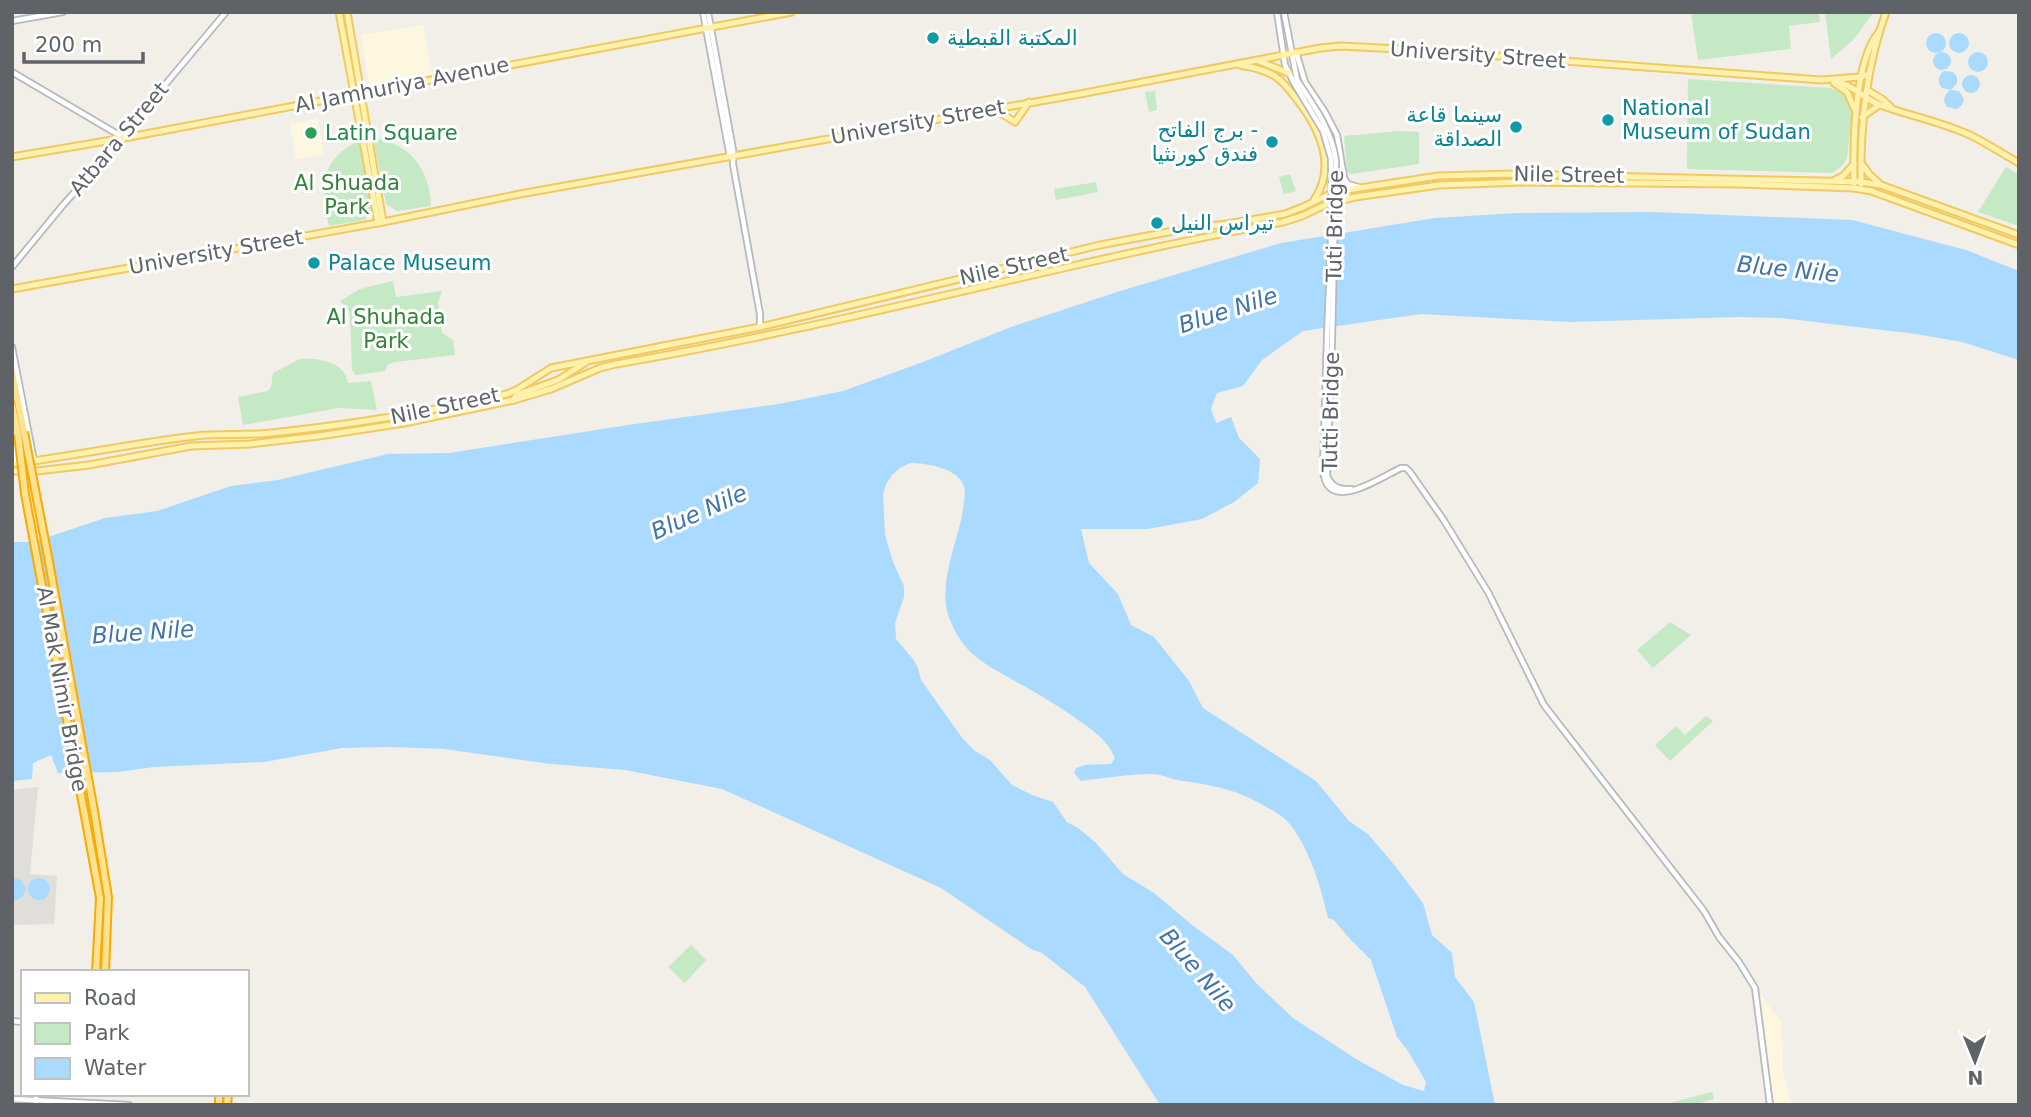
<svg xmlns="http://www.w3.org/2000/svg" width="2031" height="1117" font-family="'DejaVu Sans','Noto Naskh Arabic',sans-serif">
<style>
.commercial{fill:#fef7e0}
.industrial{fill:#e0deda}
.green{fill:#c5e8c5}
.water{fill:#aadaff;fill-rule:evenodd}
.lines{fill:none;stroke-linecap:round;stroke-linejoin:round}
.minor-casing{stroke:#b5b8bc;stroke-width:8}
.major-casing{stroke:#f2c960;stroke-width:9}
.highway-casing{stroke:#f9ab00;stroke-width:10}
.minor{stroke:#fff;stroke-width:4.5}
.major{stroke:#fff2af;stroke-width:5}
.highway{stroke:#fde293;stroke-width:6}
.minor-bridge-casing{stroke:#b5b8bc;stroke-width:8;stroke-linecap:butt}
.highway-bridge-casing{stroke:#f9ab00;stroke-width:10;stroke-linecap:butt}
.minor-bridge{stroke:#fff;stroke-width:4.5}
.highway-bridge{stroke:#fde293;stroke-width:6}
.culture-dot{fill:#0f9aa8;stroke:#fff;stroke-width:2.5}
.leisure-dot{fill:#2e9e5b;stroke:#fff;stroke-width:2.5}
.labels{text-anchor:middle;stroke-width:6;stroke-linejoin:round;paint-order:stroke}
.culture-label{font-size:21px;fill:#0d838f;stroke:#fff;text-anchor:start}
.street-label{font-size:21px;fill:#5f6368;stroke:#fff}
.leisure-label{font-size:21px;fill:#27864d;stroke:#fff;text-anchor:start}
.park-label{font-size:21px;fill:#348238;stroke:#fff}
.water-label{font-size:23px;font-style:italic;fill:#4174aa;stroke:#fff}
</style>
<rect width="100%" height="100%" fill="#f1efe8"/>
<g class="commercial">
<path d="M423,25L432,74L369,84L361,35Z"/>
<path d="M318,119L324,154L296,159L290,124Z"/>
<path d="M1762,996L1782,1024L1783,1073L1792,1105H1771L1756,998Z"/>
</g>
<path class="industrial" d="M38,787L30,874L57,876L54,924L12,925V790Z"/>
<g class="green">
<path d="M1691,12H1819L1820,22L1789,26L1791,49L1698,60Z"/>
<path d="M1825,12H1874L1853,40L1831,59Z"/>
<path d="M1688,79L1831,88L1843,94L1849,103L1852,113L1847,158L1843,165L1832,173L1687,169Z"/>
<path d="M1155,91L1157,110L1149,112L1145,92Z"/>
<path d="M1399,131L1419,132V164L1351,174L1347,172L1344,136Z"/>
<path d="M373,137C410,145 429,167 431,206L397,211L386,204Z"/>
<path d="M361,140L373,206L365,220L329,226C320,187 320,158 361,140Z"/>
<path d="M2006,167L2019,175V226L1978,212Z"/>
<path d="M1290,174L1296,191L1284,194L1279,177Z"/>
<path d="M1096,182L1098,192L1056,200L1054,189Z"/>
<path d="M393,281L396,297L442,291L438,302L442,333L453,340L455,355L395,362L388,364L385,371L356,375L352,370L350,316L349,311L340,301L360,289Z"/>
<path d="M300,359C318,358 344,361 348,383L371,381L377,410L339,408L243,425L238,397L268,391L271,387L273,373Z"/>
<path d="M1670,622L1691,635L1653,668L1637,650Z"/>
<path d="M1706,716L1713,721L1670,761L1655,745L1676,726L1685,735Z"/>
<path d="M691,945L706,960L685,983L668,967Z"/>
<path d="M1712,1092L1714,1099L1693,1105H1673V1102Z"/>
</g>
<g class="water">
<circle cx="1959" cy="43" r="10"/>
<circle cx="1936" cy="43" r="10"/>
<circle cx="1978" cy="62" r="10"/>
<circle cx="1942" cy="61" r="9"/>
<path d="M1944,71L1953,72L1957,77V83L1951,90L1959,91L1964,99L1962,105L1957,109L1947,107C1942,100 1944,94 1951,90L1942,88C1937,82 1938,75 1944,71Z"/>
<circle cx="1971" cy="84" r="9"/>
<path d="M1651,212L1852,220L1966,250L2019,271V360L1962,342L1916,334L1781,318L1740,317L1569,322L1421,314L1303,331L1262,360L1243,386L1217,393L1211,409L1216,423L1231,417L1239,438L1260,459L1258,483L1234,502L1202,519L1148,529H1081L1089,563L1118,594L1131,625L1154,637L1189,681L1203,708L1316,781L1349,821L1368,834L1396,867L1423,903L1432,935L1452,953L1455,977L1474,1002L1495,1105H1160L1085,987L1042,953L1031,949L941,888L722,789L625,770L551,764L444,749L389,747L342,748L264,762L154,767L117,772L58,773L51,755L33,763L32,779L12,781V542H33L105,518L157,511L231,486L278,480L388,454L449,453L628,425L779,404L843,391L923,362L1011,327L1117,292L1281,243L1435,218L1519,213ZM910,463C926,463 956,468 963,484C967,493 963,506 962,516C955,548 937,588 950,620C965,656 984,663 1015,681C1035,692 1055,704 1074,717C1091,729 1107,739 1115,758L1111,764L1085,765L1076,768L1074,773L1081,781C1104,778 1128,774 1151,774C1161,774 1168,778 1177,780C1212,785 1237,789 1268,808C1274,811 1281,815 1286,820C1308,843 1321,887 1328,918L1334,920L1349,938L1371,960L1397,1037L1408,1051L1426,1082L1424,1091L1403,1085L1356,1059L1293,1018L1257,984L1233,955L1192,925L1154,893L1123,874L1095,842L1078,828L1067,822L1053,802L1032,795L1012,785L990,760L975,751L963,739L921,680L918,668L913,659L896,639L895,623L904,597V586L893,562L885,535L883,494L886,484L892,475L900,468Z"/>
<path d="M12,878L21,880L26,888L23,896L15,901L12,900Z"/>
<circle cx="39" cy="889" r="11"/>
</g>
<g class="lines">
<defs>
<g id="minor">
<path d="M703,12L730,157"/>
<path d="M708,12L733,150V164L760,314V327"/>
<path d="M1277,12L1285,65L1294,83"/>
<path d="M1284,12L1297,80"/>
<path d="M12,21L63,12"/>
<path d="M1296,52L1305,82L1325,112L1337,135L1344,178L1348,184L1358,187"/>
<path d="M12,72L124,138"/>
<path d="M12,267L63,205L124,138L138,117L226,12"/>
<path d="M1327,338L1323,467C1324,517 1379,478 1401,468H1406L1410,472L1443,519L1488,592L1544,705L1704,911L1719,937L1739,962L1755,988L1770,1105"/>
<path d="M1332,339L1327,476C1332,487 1339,490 1351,489"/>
<path d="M12,347L34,461"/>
<path d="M12,428L17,463"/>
<path d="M12,1021L23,1022"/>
<path d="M12,1099L129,1105"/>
<path d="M36,1105V1094"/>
</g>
<g id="major">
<path d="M339,12L378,223"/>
<path d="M347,12L383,222"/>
<path d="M1259,61L1288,73"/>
<path d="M1240,65C1252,67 1266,70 1276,77C1285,83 1291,92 1298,101C1320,129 1337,167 1314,200"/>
<path d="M1838,82C1853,85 1864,99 1880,105C1910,116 1943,122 1972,136C1988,144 2003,154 2019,163"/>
<path d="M1834,83L1847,92L1855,110"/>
<path d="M1867,90L1882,99L1891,107"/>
<path d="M994,109L1015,122L1029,102"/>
<path d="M1862,117L1879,105"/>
<path d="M12,157L124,138L792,12"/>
<path d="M1862,164L1869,174L1879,183"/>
<path d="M1835,180L1843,176L1854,164"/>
<path d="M1854,183C1853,145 1854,61 1879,32"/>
<path d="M1861,184C1860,126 1866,67 1886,12"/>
<path d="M12,289L383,222L520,194L1080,94L1320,48L1341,46L1418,50L1821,80L1861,77L1869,74"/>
<path d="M514,400L516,395L558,380L585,363"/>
<path d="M12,464C74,456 135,443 196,436C221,433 246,436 271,433C350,425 429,412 507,394L518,389L551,368L760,327L1100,245L1189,228L1227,224L1285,214L1303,207L1334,192L1438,176L1512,174L1861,182L1881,185L2019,235"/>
<path d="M12,471H37L89,465L191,446L250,444L319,436L404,423L514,400L551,389L600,368L616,364C840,326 1060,263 1283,222L1302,216L1325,205L1355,197L1439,185L1522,182L1741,184L1854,188L1871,191L2019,245"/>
</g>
<g id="highway">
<path d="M12,373L24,432"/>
<path d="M12,406L18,434"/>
<path d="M84,811L100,898L96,972"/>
<path d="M94,811L108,897L105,972"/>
<path d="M219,1105V1094"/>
<path d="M227,1105L228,1094"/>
</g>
</defs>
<use href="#minor" class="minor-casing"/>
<use href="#major" class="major-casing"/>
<use href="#highway" class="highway-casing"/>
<use href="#minor" class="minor"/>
<use href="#major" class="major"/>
<use href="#highway" class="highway"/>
<defs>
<g id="minor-bridge">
<path d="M1297,80C1314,106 1332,130 1336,161L1332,339"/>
<path d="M1294,83L1323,131L1331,158L1332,214L1327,338"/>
</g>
<g id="highway-bridge">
<path d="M24,432L49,562L94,811"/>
<path d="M18,434L25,494L84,811"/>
</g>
</defs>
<use href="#minor-bridge" class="minor-bridge-casing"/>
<use href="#highway-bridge" class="highway-bridge-casing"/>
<use href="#minor-bridge" class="minor-bridge"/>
<use href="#highway-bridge" class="highway-bridge"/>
</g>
<g class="culture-dot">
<circle cx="933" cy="38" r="7"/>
<circle cx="1608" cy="120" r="7"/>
<circle cx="1516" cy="127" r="7"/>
<circle cx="1272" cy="142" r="7"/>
<circle cx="1157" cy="223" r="7"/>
<circle cx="314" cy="263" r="7"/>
</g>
<circle class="leisure-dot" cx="311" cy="133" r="7"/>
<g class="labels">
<g class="culture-label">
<text x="947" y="45">المكتبة القبطية</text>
<text x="1622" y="115">National<tspan x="1622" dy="24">Museum of Sudan</tspan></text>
<text x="1502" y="122" text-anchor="end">سينما قاعة<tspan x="1502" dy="24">الصداقة</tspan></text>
<text x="1258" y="137" text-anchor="end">برج الفاتح -<tspan x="1258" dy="24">فندق كورنثيا</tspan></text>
<text x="1171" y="230">تيراس النيل</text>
<text x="328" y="270">Palace Museum</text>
</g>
<g class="street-label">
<text transform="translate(1478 55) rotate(4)" y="7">University Street</text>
<text transform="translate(402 85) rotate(-11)" y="7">Al Jamhuriya Avenue</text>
<text transform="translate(918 122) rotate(-10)" y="7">University Street</text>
<text transform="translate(119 139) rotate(-50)" y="7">Atbara Street</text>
<text transform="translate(1569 175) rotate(1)" y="7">Nile Street</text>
<text transform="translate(1335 226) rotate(-89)" y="7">Tuti Bridge</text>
<text transform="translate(216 252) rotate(-10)" y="7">University Street</text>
<text transform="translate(1014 266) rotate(-13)" y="7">Nile Street</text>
<text transform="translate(445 406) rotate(-12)" y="7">Nile Street</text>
<text transform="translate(1331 412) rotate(-89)" y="7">Tutti Bridge</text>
<text transform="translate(62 689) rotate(80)" y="7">Al Mak Nimir Bridge</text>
</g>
<g class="leisure-label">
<text x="325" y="140">Latin Square</text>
</g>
<g class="park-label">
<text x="347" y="190">Al Shuada<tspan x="347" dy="24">Park</tspan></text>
<text x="386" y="324">Al Shuhada<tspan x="386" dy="24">Park</tspan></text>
</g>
<g class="water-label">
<text transform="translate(1788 269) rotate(6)" y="8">Blue Nile</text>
<text transform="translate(1228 310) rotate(-18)" y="8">Blue Nile</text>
<text transform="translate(699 512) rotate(-24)" y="8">Blue Nile</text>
<text transform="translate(143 632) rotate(-4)" y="8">Blue Nile</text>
<text transform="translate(1198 970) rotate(49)" y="8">Blue Nile</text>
</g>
</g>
<rect width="2031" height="1117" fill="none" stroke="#5f6368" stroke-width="28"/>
<rect x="21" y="970" width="228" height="126" fill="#ffffff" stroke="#bfc1c3" stroke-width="2"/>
<rect x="35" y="993" width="35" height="10" fill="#fff2af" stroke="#bfc1c3" stroke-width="2"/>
<text x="84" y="1005" font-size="21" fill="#5f6368">Road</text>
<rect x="35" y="1023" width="35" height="21" fill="#c5e8c5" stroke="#bfc1c3" stroke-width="2"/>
<text x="84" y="1040" font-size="21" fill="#5f6368">Park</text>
<rect x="35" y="1058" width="35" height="21" fill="#aadaff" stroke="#bfc1c3" stroke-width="2"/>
<text x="84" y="1075" font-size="21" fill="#5f6368">Water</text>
<g transform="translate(1975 1061) rotate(179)" stroke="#ffffff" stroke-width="5" paint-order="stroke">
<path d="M0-5L12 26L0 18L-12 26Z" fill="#5f6368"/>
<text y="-10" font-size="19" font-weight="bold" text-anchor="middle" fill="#5f6368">N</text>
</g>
<path d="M24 52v10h119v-10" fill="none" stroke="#5f6368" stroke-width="3.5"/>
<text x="35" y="52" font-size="21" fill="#5f6368" stroke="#ffffff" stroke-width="5" paint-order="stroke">200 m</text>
</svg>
